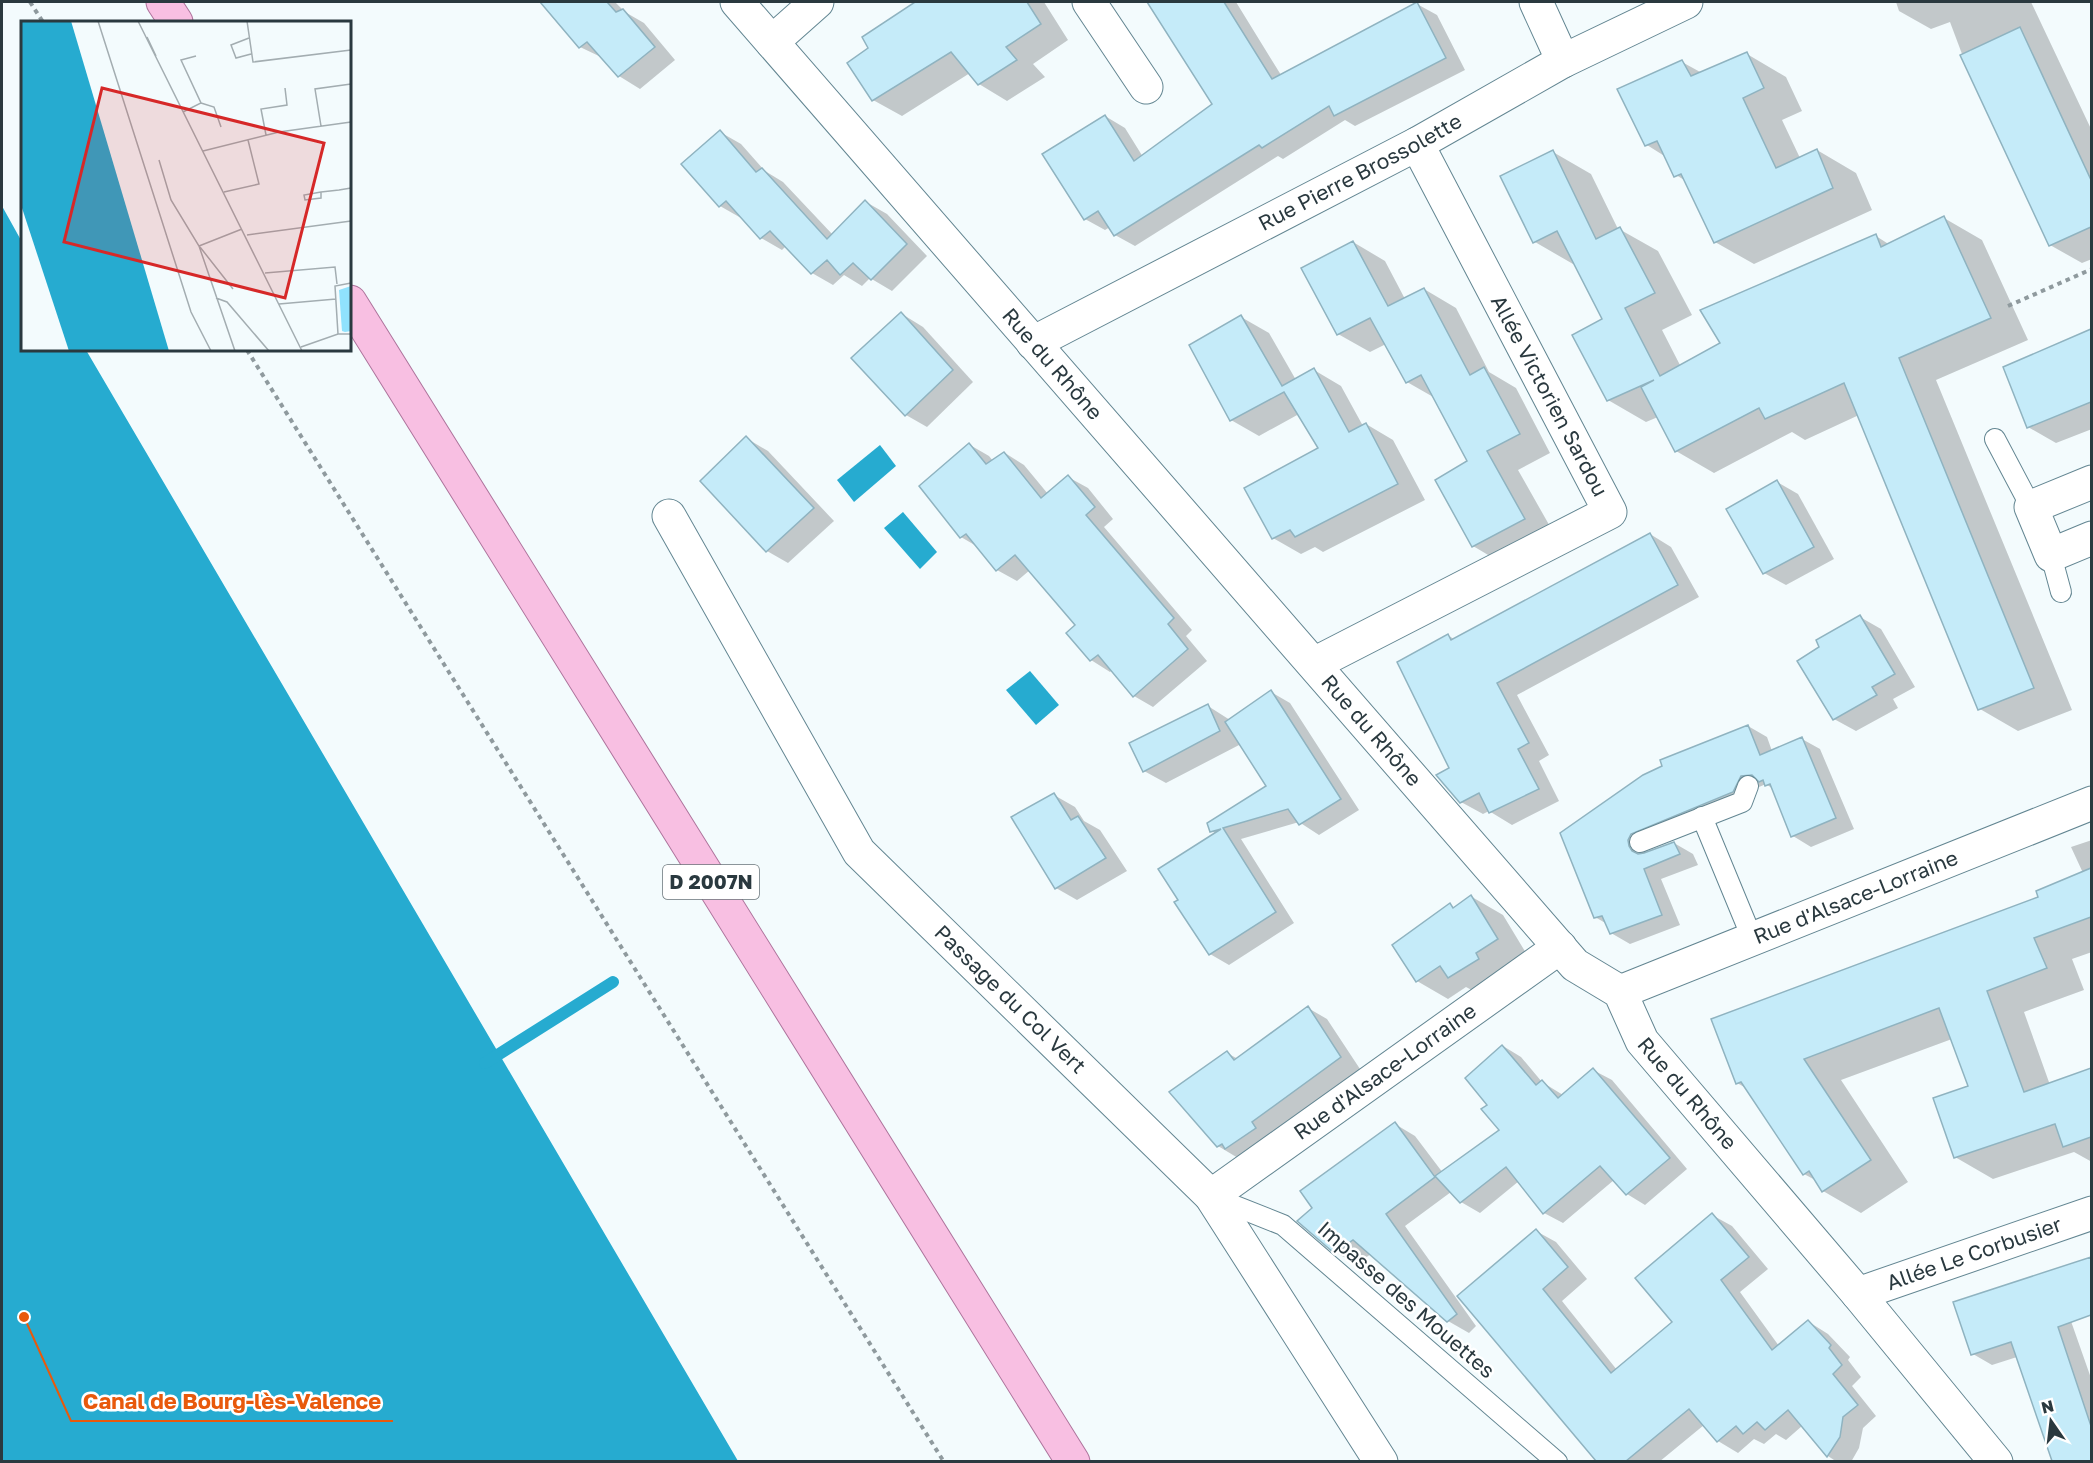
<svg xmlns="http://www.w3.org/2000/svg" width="2093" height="1463" font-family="'Golos Text',sans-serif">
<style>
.water{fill:#26abd0}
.shadow{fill:#0003}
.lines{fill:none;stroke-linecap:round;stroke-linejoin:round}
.stream{stroke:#26abd0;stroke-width:12}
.building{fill:#c5ebf9;stroke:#8fb3c0;stroke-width:1.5}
.lane-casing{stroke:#638692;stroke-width:22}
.street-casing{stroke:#638692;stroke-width:35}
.primary-casing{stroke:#ad749c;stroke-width:35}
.path{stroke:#8f9a9e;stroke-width:4;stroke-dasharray:4.5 4.5;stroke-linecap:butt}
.lane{stroke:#fff;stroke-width:20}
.street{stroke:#fff;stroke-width:33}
.primary{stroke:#f8bfe2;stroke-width:33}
.labels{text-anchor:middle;stroke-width:5;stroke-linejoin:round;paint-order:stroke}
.shield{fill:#fff;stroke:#6a7479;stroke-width:1.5}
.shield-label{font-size:20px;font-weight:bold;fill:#2a393f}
.street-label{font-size:21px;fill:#2a393f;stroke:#fff}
.inset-road{fill:none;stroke:#a3adb1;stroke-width:1.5}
.view{fill:#d62828;fill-opacity:0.15;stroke:#d62828;stroke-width:3}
.inset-edge{fill:none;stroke:#2a393f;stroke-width:3}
.leader{fill:none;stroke:#e8590c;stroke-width:2}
.callout-dot{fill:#e8590c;stroke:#fff;stroke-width:2}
.callout-label{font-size:22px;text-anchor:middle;font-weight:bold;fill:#e8590c;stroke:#fff;stroke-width:5;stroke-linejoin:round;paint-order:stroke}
</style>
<rect width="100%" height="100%" fill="#f3fbfd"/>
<g class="water">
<path d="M2,206L22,242V350H86L738,1461H2Z"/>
<path d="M880,445L896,466L854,502L837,480Z"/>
<path d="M903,512L937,552L920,569L884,528Z"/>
<path d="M1030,671L1059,705L1036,725L1006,690Z"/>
</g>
<g class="shadow">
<path d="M547,2H615L625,12L644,23L675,60L640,89L619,76L603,58L580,47L544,4Z"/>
<path d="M917,2H924L934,7L944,2H1044L1068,40L1033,64L1045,77L1007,101L979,84L970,73L902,116L873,100L870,49L864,37Z"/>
<path d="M1148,2H1236L1281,75L1417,4L1437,15L1465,70L1355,126L1345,120L1283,159L1278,156L1135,246L1115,235L1110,227L1105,230L1085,219L1105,116L1125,128L1143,157L1214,105Z"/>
<path d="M1896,2H2031L2092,131V259L2082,263L2050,245L1965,62L1950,22L1931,29L1899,11Z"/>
<path d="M1747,54L1786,77L1802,111L1782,120L1800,158L1817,150L1856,173L1872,210L1754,264L1715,242L1686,181L1676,175L1666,157L1647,145L1619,90L1682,62L1702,73Z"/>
<path d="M720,132L741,144L765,171L783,182L833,235L866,202L887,214L927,256L892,291L870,278L862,286L844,275L833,285L812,273L786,246L782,250L761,238L743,217L741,218L720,206L683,164Z"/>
<path d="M1553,152L1591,174L1618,229H1619L1658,251L1692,315L1662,330L1681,367L1722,343L1876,236L1890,245L1944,218L1982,240L2028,340L1936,380L2072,710L2018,731L1980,709L1859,415L1805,440L1792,432L1714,473L1676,451L1658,417L1646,422L1608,400L1604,319L1575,263L1573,264L1535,242Z"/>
<path d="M1353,242L1385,261L1405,299L1424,289L1456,308L1489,372L1516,388L1550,453L1518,470L1556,537L1505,565L1473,546L1469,461L1435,398L1407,382L1386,344L1370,352L1338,334Z"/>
<path d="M902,314L923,327L973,382L927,427L906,415L853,358Z"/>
<path d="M1241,317L1269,333L1296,380L1314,370L1341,386L1363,426L1366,424L1393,440L1425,500L1323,552L1315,547L1301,554L1273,538L1320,449L1299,414L1259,436L1231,420Z"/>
<path d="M2092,331V429L2056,443L2028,427L2005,368Z"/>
<path d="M746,438L768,451L834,521L788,563L767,551Z"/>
<path d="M970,445L989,456L993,461L1005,453L1024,465L1048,494L1068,477L1088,488L1113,519L1104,527L1192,630L1186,636L1207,661L1153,707L1134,696L1112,670L1110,672L1091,660L1078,626L1030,570L1017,581L997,570L978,547L961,537Z"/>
<path d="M1777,482L1798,494L1834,559L1786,585L1764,573Z"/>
<path d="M1650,534L1671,547L1699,597L1517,695L1549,755L1539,761L1559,801L1512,825L1489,811L1483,814L1461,802L1451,768L1448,635L1455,640Z"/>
<path d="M1860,617L1881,629L1915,687L1893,699L1898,708L1856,731L1834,719L1821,647Z"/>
<path d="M1271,692L1290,703L1359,810L1319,835L1299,822L1241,839L1294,923L1229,965L1210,954L1216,834L1212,831L1268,786L1241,744L1166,783L1144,771L1208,706L1230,720Z"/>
<path d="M1748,726L1767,737L1772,751L1802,739L1820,749L1854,829L1811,847L1793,836L1773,789L1766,784L1759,787L1751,803L1649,846L1645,854L1674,843L1693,854L1698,865L1661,879L1680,925L1630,944L1611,933L1607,924L1595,917L1562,833Z"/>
<path d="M1054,795L1075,807L1084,821L1100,830L1127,871L1077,900L1056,888Z"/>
<path d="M2092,840V952L2072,959L2084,990L2024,1012L2050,1085L2092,1070V1162L2074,1152L1993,1179L1955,1157L1970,1087L1952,1039L1841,1080L1908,1182L1861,1213L1823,1191L1817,1181L1804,1174L1748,1089L1737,1083L2083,873L2071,847Z"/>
<path d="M1472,897L1503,915L1529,958L1481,995L1466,987L1448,999L1417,981L1450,905L1455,908Z"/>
<path d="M1308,1008L1327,1019L1360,1069L1238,1158L1218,1146L1172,1092L1227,1053L1238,1059Z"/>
<path d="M1503,1046L1521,1057L1542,1082L1563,1095L1593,1070L1612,1080L1687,1169L1645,1205L1627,1194L1614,1180L1563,1223L1544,1213L1519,1181L1480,1213L1461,1202L1451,1192L1405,1226L1476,1326L1469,1333L1448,1321L1371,1254L1356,1264L1335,1252L1299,1221L1395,1124L1415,1136L1443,1173L1501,1130L1489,1105Z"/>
<path d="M1712,1215L1732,1226L1768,1269L1740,1292L1779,1346L1809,1322L1828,1334L1850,1357L1848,1360L1861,1377L1852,1386L1876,1416L1863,1428L1859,1448L1851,1462H1837L1828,1456L1802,1426L1786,1440L1776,1434L1764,1444L1754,1439L1738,1453L1718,1441L1704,1425L1659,1462H1598L1459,1296L1536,1231L1556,1242L1587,1279L1562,1301L1617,1370L1674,1322Z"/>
<path d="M2059,1287L2092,1381V1462H2054L2017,1357L1992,1365L1973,1354Z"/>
</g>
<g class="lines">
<path class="stream" d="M485,1063L613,982"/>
</g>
<g class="building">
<path d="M540,2H607L616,12L623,9L655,47L618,77L587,42L579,48Z"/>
<path d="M915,2H1027L1041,24L1006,47L1017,60L978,85L951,52L872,101L847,63L868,48L862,37Z"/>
<path d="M1147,2H1224L1272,79L1417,2L1446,58L1334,116L1329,106L1262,148L1259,145L1114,236L1098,211L1084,220L1042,154L1105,115L1134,161L1212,104Z"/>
<path d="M2020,27L2091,180V227L2049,246L1960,55Z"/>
<path d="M1747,52L1764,88L1743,98L1776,168L1817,149L1833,188L1714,243L1681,174L1674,177L1657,141L1645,146L1617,89L1682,60L1691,76Z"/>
<path d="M720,130L756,172L762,168L827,239L865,200L907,244L871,280L853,263L840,275L827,260L811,274L770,231L760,239L726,201L719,207L681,164Z"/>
<path d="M1553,150L1596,239L1620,227L1655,293L1625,308L1660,376L1720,343L1700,310L1876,234L1881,247L1944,216L1991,318L1899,358L2034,688L1978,710L1844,383L1765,419L1759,408L1675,452L1641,387L1654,380L1607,401L1572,335L1602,319L1557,231L1533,243L1500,176Z"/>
<path d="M1353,241L1388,306L1424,288L1470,375L1484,367L1520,434L1487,451L1525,519L1472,547L1435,480L1467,461L1421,375L1406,383L1370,318L1337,335L1301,268Z"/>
<path d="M901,312L953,370L905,416L851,358Z"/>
<path d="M1241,315L1282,386L1314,368L1349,432L1366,423L1398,484L1295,537L1290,530L1272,539L1244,488L1318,448L1284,392L1230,421L1189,345Z"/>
<path d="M2091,329V402L2027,428L2003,367Z"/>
<path d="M746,436L814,508L766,552L700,481Z"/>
<path d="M969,443L986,464L1004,452L1041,498L1068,475L1095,507L1086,515L1174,618L1168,624L1188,649L1133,697L1098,655L1090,661L1066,633L1075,625L1015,555L996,571L966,534L960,538L919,486Z"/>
<path d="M1777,480L1814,547L1763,574L1726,509Z"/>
<path d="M1650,533L1678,585L1497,683L1529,743L1518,749L1539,789L1489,813L1479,793L1460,803L1436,775L1449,768L1397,662L1448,634L1451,640Z"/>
<path d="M1860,615L1895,674L1872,687L1877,695L1833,720L1797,661L1819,647L1816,640Z"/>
<path d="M1271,690L1341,799L1299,825L1288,809L1223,828L1276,912L1209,955L1174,902L1178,900L1158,869L1221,829L1210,832L1207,823L1266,786L1225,722Z"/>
<path d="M1208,704L1220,731L1143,772L1129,743Z"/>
<path d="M1748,725L1760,755L1802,737L1836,818L1791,837L1770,784L1765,786L1763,780L1759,782L1752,775L1741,776L1733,792L1631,834L1628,840L1629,846L1632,851L1638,854L1644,853L1674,842L1680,854L1644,869L1662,915L1610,934L1602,916L1594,918L1560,833L1643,775L1662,766L1660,760Z"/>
<path d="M1054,793L1071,820L1078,816L1106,858L1055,889L1011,817Z"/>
<path d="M2091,868V917L2034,938L2047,968L1987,991L2024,1092L2091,1068V1137L2063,1147L2055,1124L1954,1158L1933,1098L1968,1086L1939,1008L1804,1059L1871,1160L1822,1192L1809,1171L1803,1175L1741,1082L1736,1084L1711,1019L2038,897L2036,891Z"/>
<path d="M1471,895L1498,939L1476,953L1479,959L1448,978L1440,966L1416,982L1392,945L1450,903L1453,908Z"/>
<path d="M1308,1006L1341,1057L1252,1122L1256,1128L1225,1149L1222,1144L1217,1147L1169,1092L1227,1051L1234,1060Z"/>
<path d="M1502,1045L1536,1085L1542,1080L1558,1098L1593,1068L1670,1158L1626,1195L1600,1166L1543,1214L1506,1167L1460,1203L1435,1176L1499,1130L1481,1109L1487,1105L1465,1078Z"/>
<path d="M1395,1122L1435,1177L1386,1214L1457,1314L1447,1322L1353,1240L1334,1253L1297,1221L1312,1208L1300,1191Z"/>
<path d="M1712,1213L1749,1257L1721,1280L1772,1350L1808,1320L1831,1345L1829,1348L1842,1365L1833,1374L1858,1405L1843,1417L1840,1437L1827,1457L1788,1410L1765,1430L1757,1422L1743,1434L1736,1426L1717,1442L1689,1409L1626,1461H1596L1457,1296L1536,1229L1568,1267L1543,1289L1611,1373L1672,1322L1635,1278Z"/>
<path d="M2091,1257V1315L2058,1327L2091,1426V1461H2052L2011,1342L1971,1355L1953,1302Z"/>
</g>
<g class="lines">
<defs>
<g id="lane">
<path d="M1995,439L2031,507"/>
<path d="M2051,555L2061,592"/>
<path d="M1702,817L1752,938"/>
<path d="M1640,842L1742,802L1748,786"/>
<path d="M1215,1198L1283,1225L1557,1462"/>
</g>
<g id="street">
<path id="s1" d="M737,2L1575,965L1620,992L1642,1041L1858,1294L1996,1462"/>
<path d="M1089,2L1146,87"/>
<path d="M1536,2L1563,61"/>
<path d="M772,42L817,2"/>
<path id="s2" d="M1033,343L1417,144L1563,61L1686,2"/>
<path d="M2092,482L2031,507L2051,555L2092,538"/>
<path id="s3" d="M669,516L859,852L1211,1196L1381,1462"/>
<path d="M1314,664L1610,512L1417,144"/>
<path id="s4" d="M1620,992L2092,803"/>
<path id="s5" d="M1211,1196L1560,947"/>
<path id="s6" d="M1858,1294L2092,1213"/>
</g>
<g id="primary">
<path d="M163,2L176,22"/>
<path d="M350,302L1073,1462"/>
</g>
</defs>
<use href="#lane" class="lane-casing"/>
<use href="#street" class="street-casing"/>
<use href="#primary" class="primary-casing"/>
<g class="path">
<path d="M30,2L43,22"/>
<path d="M2008,306L2092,269"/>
<path d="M247,350L944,1462"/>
</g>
<use href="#lane" class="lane"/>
<use href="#street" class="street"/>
<use href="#primary" class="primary"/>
</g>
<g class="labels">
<rect class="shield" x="663" y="865" width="96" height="34" rx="4.5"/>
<g class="shield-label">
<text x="711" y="889">D 2007N</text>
</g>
<g class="street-label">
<text dy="7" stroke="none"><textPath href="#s2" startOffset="369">Rue Pierre Brossolette</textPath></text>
<text dy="7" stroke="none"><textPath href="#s1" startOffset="480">Rue du Rhône</textPath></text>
<text transform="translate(1549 396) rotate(62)" y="7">Allée Victorien Sardou</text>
<text dy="7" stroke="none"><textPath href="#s1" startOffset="966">Rue du Rhône</textPath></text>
<text dy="7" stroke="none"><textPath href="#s4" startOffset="254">Rue d'Alsace-Lorraine</textPath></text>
<text dy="7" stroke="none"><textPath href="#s3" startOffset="597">Passage du Col Vert</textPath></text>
<text dy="7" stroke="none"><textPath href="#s5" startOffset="214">Rue d'Alsace-Lorraine</textPath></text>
<text dy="7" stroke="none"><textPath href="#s1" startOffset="1452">Rue du Rhône</textPath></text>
<text dy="7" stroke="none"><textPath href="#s6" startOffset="123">Allée Le Corbusier</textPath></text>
<text transform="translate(1406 1300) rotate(41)" y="7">Impasse des Mouettes</text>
</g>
</g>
<g transform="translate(21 21)">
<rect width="330" height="330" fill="#f3fbfd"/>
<path d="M330,265V310L324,311L321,310L318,269Z" fill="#90e2fd"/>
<path d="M0,0H50L148,330H48L0,184Z" fill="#26abd0"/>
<path class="inset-road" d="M77,0L170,291L190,330M117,0L281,330M226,0L232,41L330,29M126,16L135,35M228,17L210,24L215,37L230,33M180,82L193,86L200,106M162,91L180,82L160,39L175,35M300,105L294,68L330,63M245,114L240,88L266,84L264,67M182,130L258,111L330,101M138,139L150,179L178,225L214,330M203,171L238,163L227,119M300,171V177L284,179L283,174L300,171L318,169L330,167M226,214L330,200M178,225L221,208M179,226L212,268M244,252L314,246L316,263M195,277L206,281L248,330M258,283L315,278M317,313L314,265L330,262M280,326L317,313H330"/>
<path class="view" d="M81,67L303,122L264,277L43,221Z"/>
<rect width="330" height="330" class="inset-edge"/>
</g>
<path class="leader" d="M24 1317L71 1421H393"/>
<circle class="callout-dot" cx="24" cy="1317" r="6"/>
<g class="callout-label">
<text x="232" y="1409">Canal de Bourg-lès-Valence</text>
</g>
<rect width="2093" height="1463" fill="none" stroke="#2a393f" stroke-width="6"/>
<g transform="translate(2051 1421) rotate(346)" stroke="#ffffff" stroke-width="4.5" paint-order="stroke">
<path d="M0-4.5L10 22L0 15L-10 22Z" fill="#2a393f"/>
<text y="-9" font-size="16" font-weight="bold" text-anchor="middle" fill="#2a393f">N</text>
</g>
</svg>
